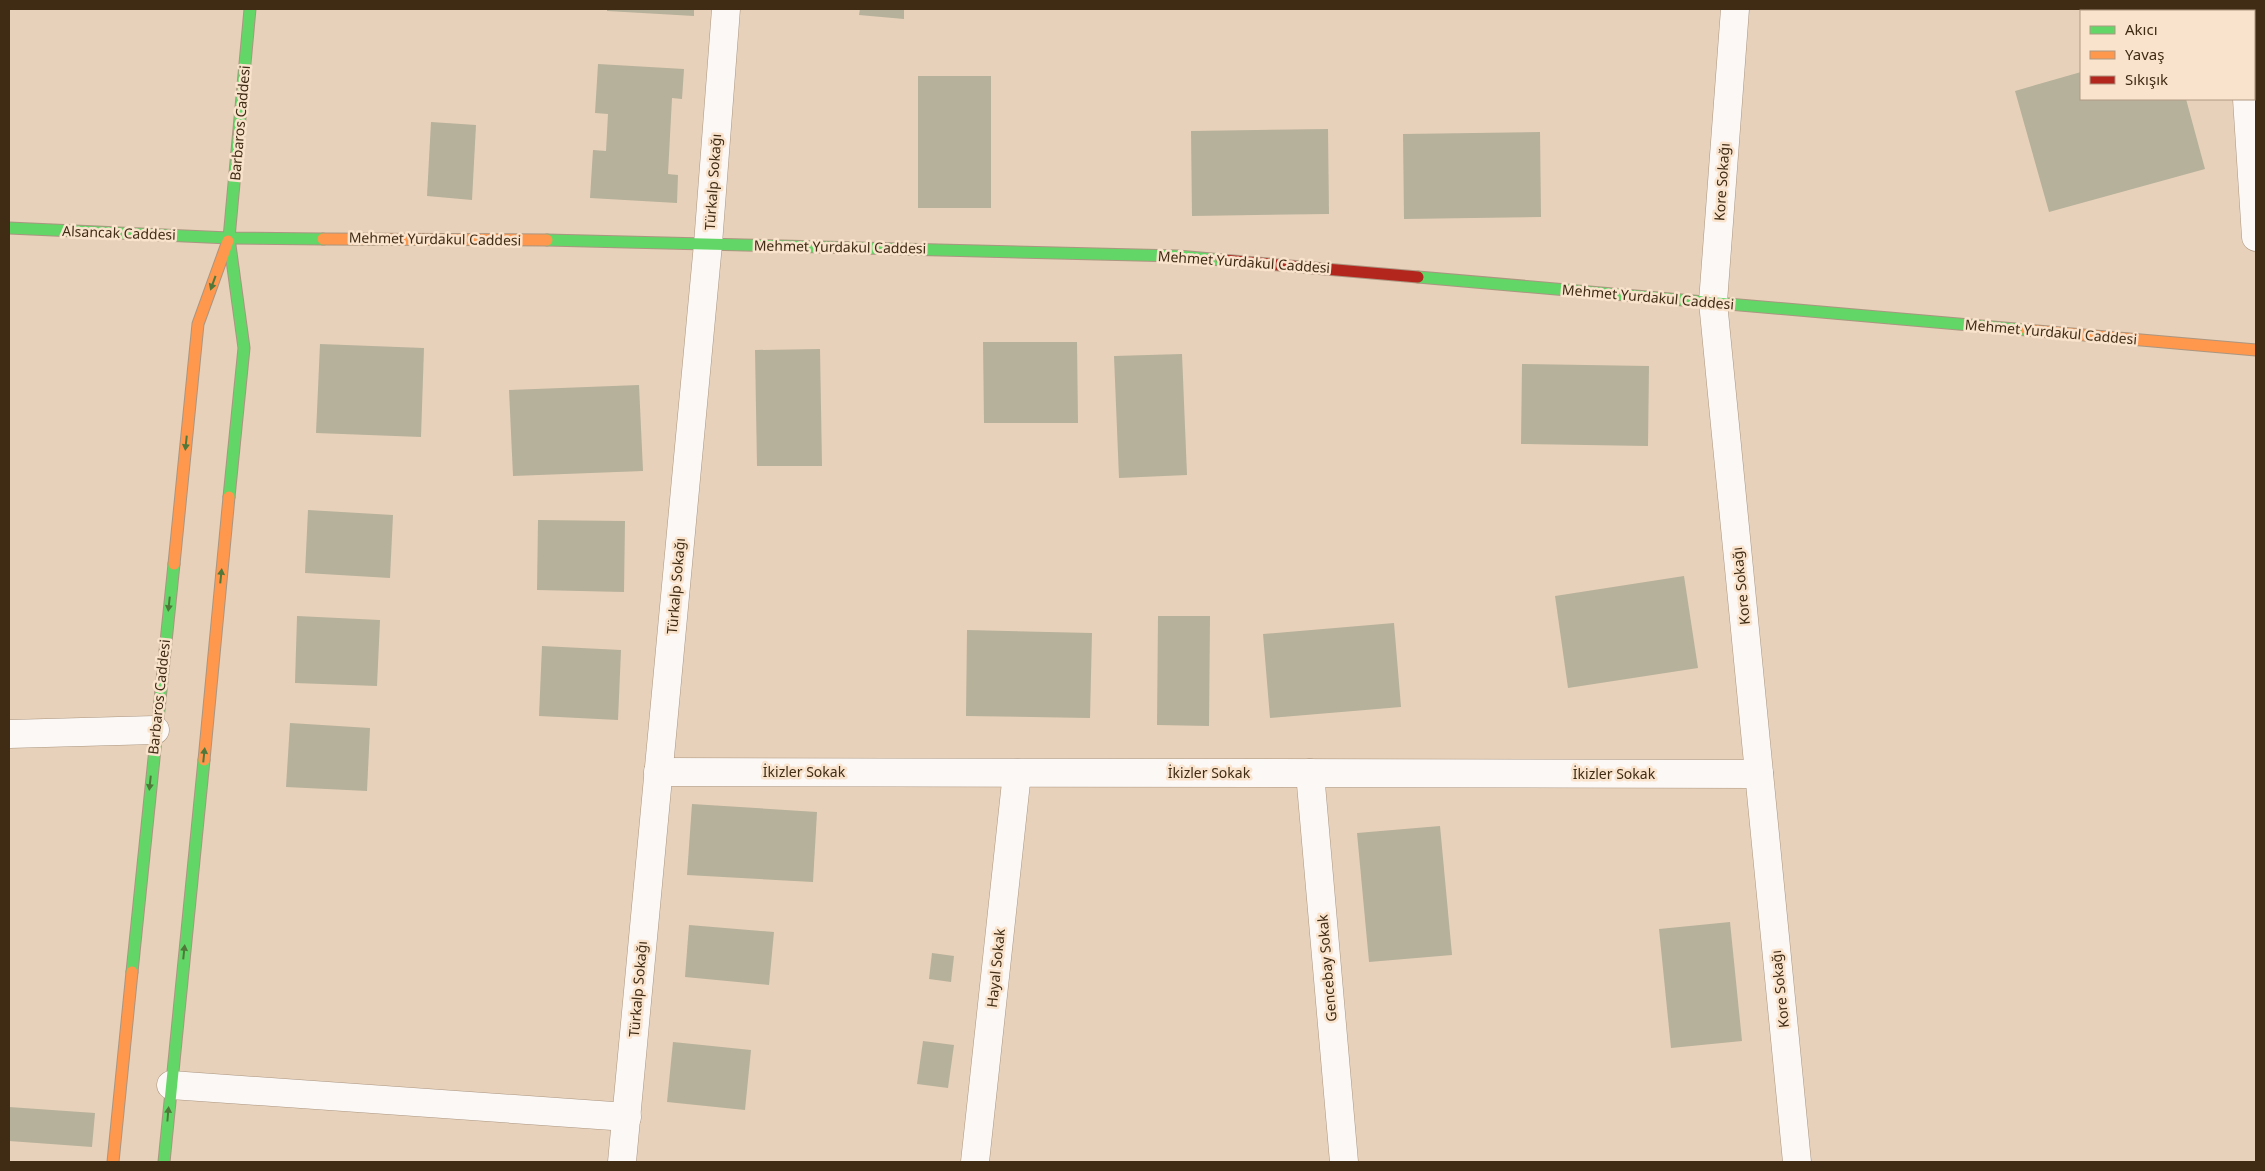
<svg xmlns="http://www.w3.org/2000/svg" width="2265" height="1171" font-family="'Noto Sans',sans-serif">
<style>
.building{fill:#b6b19b}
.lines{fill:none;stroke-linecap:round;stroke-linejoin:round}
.street-casing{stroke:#aa9681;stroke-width:29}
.fast-casing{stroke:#aa9681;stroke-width:13}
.slow-casing{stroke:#aa9681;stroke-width:13}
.jam-casing{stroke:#aa9681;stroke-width:13}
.street{stroke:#fcf8f5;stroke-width:28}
.fast{stroke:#63d668;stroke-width:11}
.slow{stroke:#ff974d;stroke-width:11}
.jam{stroke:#b3261e;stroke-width:11}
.oneway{fill:#50783a}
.labels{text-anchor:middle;stroke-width:5;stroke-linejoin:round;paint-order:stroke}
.street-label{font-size:14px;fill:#402b15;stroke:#f9e3cd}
</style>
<rect width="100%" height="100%" fill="#e8d1ba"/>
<g class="building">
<path d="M607,9H694V16L607,11Z"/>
<path d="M860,9H904V19L859,15Z"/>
<path d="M598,64L684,69L682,99L672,98L668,174L678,175L677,203L590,198L593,150L606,151L608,114L595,113Z"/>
<path d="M2081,72V99H2186L2205,169L2049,212L2015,91Z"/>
<rect x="918" y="76" width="73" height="132"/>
<path d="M431,122L476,125L472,200L427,196Z"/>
<path d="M1328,129L1329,214L1192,216L1191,131Z"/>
<path d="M1540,132L1541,217L1404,219L1403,134Z"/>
<path d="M983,342H1077L1078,423H984Z"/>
<path d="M320,344L424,348L421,437L316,433Z"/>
<path d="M820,349L822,466H757L755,350Z"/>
<path d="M1182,354L1187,475L1119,478L1114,356Z"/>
<path d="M1522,364L1649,366L1648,446L1521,444Z"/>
<path d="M639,385L643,471L513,476L509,390Z"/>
<path d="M308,510L393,515L390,578L305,573Z"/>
<path d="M538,520L625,521L624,592L537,590Z"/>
<path d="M1684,576L1698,668L1568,688L1555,596Z"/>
<path d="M297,616L380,620L377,686L295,683Z"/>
<path d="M1158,616H1210L1209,726L1157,725Z"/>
<path d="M1394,623L1401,707L1270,718L1263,634Z"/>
<path d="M967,630L1092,633L1090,718L966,716Z"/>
<path d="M542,646L621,650L618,720L539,716Z"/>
<path d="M290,723L370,728L367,791L286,787Z"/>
<path d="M692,804L817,812L813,882L687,875Z"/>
<path d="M1440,826L1452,955L1369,962L1357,833Z"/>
<path d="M1730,922L1742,1041L1671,1048L1659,929Z"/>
<path d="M689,925L774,932L769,985L685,977Z"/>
<path d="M932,953L954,956L951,982L929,979Z"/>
<path d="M923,1041L954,1045L948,1088L917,1084Z"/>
<path d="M673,1042L751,1050L745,1110L667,1102Z"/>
<path d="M9,1107L95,1113L92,1147L9,1141Z"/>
</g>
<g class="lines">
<defs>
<g id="street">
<path d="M1735,9L1713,302L1797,1162"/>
<path d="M2241,9V11"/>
<path d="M2247,99L2256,237"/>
<path d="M9,734L155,730"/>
<path d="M658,772L1759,774"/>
<path d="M1310,773L1344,1162"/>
<path d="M171,1085L627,1117"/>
<path d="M622,1162L708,244L726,9"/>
<path d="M975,1162L1017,773"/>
</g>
<g id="fast">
<path d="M9,228L229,238L323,239"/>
<path d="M547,240L1178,256L1222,260"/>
<path d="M1418,277L2027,330"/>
<path d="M229,497L244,348L229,238L250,9"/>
<path d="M132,972L174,564"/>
<path d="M164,1162L204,760"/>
</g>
<g id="slow">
<path d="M323,239L547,240"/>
<path d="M2027,330L2256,350"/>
<path d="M174,564L198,324L228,241"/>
<path d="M204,760L229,497"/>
<path d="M113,1162L132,972"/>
</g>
<path id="jam" d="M1222,260L1418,277"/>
</defs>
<use href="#street" class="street-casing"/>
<use href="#fast" class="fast-casing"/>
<use href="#slow" class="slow-casing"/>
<use href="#jam" class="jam-casing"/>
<use href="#street" class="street"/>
<use href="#fast" class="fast"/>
<use href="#slow" class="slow"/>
<use href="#jam" class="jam"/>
</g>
<defs><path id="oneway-solid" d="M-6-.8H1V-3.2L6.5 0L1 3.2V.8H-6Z" transform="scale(1.25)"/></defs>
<g class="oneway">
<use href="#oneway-solid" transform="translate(213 283) rotate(110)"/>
<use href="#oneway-solid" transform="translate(186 443) rotate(96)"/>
<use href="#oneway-solid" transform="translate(221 576) rotate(-84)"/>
<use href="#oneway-solid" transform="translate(169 604) rotate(96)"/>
<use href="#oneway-solid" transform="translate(204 755) rotate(-84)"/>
<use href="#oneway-solid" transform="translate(150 783) rotate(96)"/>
<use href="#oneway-solid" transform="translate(184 952) rotate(-84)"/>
<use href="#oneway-solid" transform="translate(168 1114) rotate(-85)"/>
</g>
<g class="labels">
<g class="street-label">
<text transform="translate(240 123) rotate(-85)" y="5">Barbaros Caddesi</text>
<text transform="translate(713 182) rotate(-86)" y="5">Türkalp Sokağı</text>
<text transform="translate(1722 182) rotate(-86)" y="5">Kore Sokağı</text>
<text transform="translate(119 233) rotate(2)" y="5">Alsancak Caddesi</text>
<text transform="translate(435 239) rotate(1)" y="5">Mehmet Yurdakul Caddesi</text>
<text transform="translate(840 247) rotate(1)" y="5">Mehmet Yurdakul Caddesi</text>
<text transform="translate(1244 262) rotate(4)" y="5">Mehmet Yurdakul Caddesi</text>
<text transform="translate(1648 297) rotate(5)" y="5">Mehmet Yurdakul Caddesi</text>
<text transform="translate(2051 332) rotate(5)" y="5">Mehmet Yurdakul Caddesi</text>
<text transform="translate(676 586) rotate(-85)" y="5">Türkalp Sokağı</text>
<text transform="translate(1741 586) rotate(-96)" y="5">Kore Sokağı</text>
<text transform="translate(159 697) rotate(-84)" y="5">Barbaros Caddesi</text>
<text x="804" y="777">İkizler Sokak</text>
<text x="1209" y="778">İkizler Sokak</text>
<text x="1614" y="779">İkizler Sokak</text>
<text transform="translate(996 968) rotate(-84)" y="5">Hayal Sokak</text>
<text transform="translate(1327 968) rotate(-95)" y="5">Gencebay Sokak</text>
<text transform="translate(638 989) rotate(-85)" y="5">Türkalp Sokağı</text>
<text transform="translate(1780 989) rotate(-96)" y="5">Kore Sokağı</text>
</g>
</g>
<rect width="2265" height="1171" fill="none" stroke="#402b15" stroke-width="20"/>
<rect x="2080" y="10" width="175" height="90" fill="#f9e3cd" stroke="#af9983"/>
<rect x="2090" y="26" width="25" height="8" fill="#63d668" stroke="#af9983"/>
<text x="2125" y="35" font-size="15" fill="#402b15">Akıcı</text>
<rect x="2090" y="51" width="25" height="8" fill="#ff974d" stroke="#af9983"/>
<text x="2125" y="60" font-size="15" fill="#402b15">Yavaş</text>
<rect x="2090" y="76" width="25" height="8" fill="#b3261e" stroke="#af9983"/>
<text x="2125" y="85" font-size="15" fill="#402b15">Sıkışık</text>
</svg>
